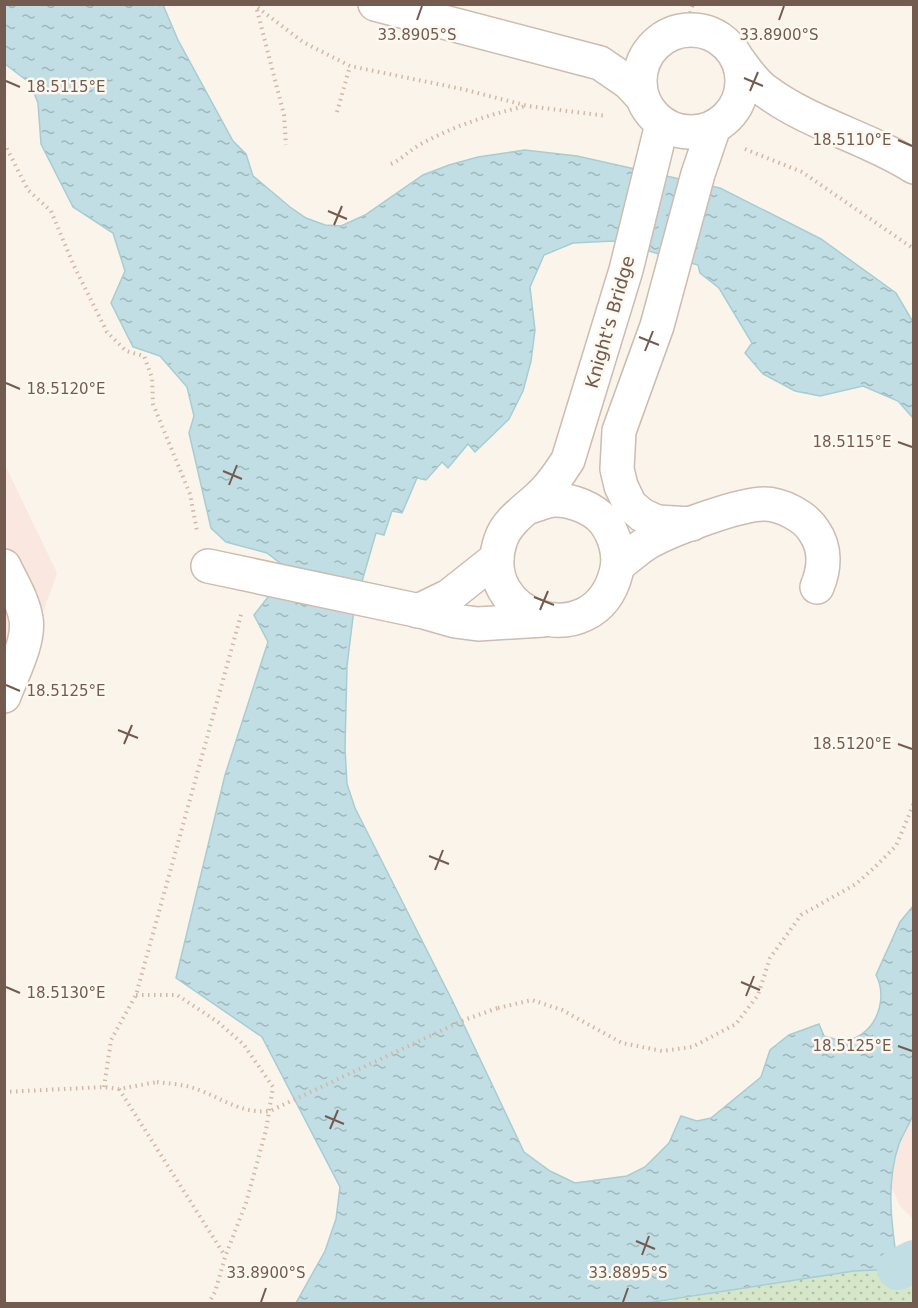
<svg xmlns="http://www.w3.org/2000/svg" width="918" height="1308" font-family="'DejaVu Sans',sans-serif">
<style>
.commercial{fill:#fae7df}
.grass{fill:url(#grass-dots)}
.water{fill:url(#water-ripples);stroke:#a7cdd3;stroke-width:1.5}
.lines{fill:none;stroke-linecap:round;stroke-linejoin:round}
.canal{stroke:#c0dee3;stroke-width:42}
.minor-casing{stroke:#ccbcb1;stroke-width:36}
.path{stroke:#d2b8a7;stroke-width:4;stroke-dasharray:1.5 4.5;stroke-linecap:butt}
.minor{stroke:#fff;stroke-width:33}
.path-bridge{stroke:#d2b8a7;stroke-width:4;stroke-dasharray:1.5 4.5;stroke-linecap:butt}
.ticks{fill:none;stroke:#735c4f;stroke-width:2}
.labels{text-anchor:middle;stroke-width:5;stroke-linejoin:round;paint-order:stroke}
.street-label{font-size:18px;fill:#735c4f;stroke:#fdf8f0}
.ticks-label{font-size:15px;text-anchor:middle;fill:#735c4f;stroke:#fdf8f0;stroke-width:5;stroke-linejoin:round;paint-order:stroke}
</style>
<defs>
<pattern id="grass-dots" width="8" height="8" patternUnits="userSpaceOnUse" patternTransform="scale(1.5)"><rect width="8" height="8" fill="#d6e7c9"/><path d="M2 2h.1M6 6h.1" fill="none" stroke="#b2bea6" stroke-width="1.8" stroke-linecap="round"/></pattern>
<pattern id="water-ripples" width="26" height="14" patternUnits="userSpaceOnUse" patternTransform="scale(1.5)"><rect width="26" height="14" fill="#c0dee3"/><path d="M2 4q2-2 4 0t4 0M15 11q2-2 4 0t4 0" fill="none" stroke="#a0b7ba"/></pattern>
</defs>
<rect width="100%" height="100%" fill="#fbf4ea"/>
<g class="commercial">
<path d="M5,465L57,573L5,719Z"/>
<path d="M913,1115V1219L900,1206L890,1184L899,1144Z"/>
</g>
<path class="grass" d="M913,1268V1303L647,1304L854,1271Z"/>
<path class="water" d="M5,5H163L178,40L233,141L246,154L253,176L290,207L306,218L325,225L341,226L365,215L423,175L449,165L478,157L525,150L577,156L720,188L821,239L896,293L913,322V418L898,401L863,386L820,396L795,391L763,374L745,353L752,343L719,288L700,273L698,265L613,241L573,243L544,255L530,287L535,330L531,361L523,391L509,419L475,452L468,444L448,468L442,462L426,480L417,478L402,513L392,511L384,535L376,533L354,609L347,666L345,748L347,784L355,808L453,1002L524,1152L550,1171L575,1183L627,1176L645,1167L669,1143L681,1116L697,1121L711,1118L761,1077L770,1050L789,1035L819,1024L824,1036C829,1037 834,1039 838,1040C873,1043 890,1001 876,975L900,922L913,906V1115C909,1125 903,1134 899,1144C885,1185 892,1227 898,1269L854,1271L647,1303H296L325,1251L336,1219L340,1187L262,1037L176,978L225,775L268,642L254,615L289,570L267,553L226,542L211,528L189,433L194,416L187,387L160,356L133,347L111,303L125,271L113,233L73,207L41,144L38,103L30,83L5,64Z"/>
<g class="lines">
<path class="canal" d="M898,1269L914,1261"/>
<defs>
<g id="minor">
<path d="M375,4L600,63L629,83L642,97"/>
<circle cx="691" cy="81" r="51"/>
<path d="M739,61C747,72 755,84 767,92C810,124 869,138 914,167"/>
<path d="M529,507C537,505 547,500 555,500C572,500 593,508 604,521C615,535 621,556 616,573C594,657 473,618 501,539C508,519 530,507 544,492C554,482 561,471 568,460L626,270L662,124"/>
<path d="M692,524L657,522L642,515L630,505L621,486L617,469L619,431L657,326L698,174L714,127"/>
<path d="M618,565C628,558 637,549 647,543C669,530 739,504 764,504C781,504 805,516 814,531C826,548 825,568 817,587"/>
<path d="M4,566C12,583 23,600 26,619C30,641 12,674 4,696"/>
<path d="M208,566L420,611L455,621L478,624L543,620"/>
<path d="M418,611L449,596L497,558"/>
</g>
</defs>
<use href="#minor" class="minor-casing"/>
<g class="path">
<path d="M253,4L303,42L350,66L462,89L528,106L607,116"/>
<path d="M257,10L284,115L286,145"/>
<path d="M685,30L693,4"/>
<path d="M337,112L350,66"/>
<path d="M4,143L28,190L51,211L74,266L107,332L126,351L144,356L152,378L153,404L190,494L197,531"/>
<path d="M745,149L802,172L914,249"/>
<path d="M391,164C402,159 410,150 421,144C456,125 488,115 526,106"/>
<path d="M136,995H177L218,1022L244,1045L273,1087L266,1130L246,1203L225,1257L215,1292L208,1304"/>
<path d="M498,1008L532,1000L562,1010L622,1043L662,1051L692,1047L736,1024L758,995L770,958L801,915L856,884L875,867L896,846L914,803"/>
<path d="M104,1087L111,1040L136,995L242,611"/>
<path d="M119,1089L225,1256"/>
<path d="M4,1092L104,1087L119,1089L157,1082"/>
</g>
<use href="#minor" class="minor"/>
<path class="path-bridge" d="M157,1082C171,1084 185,1084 199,1090C223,1099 242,1114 270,1111L464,1020L498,1008"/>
</g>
<path class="ticks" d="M417,20L422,6M779,20L784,6M744,78L763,86M6,81L20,87M750,91L758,72M898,140L912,146M328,211L347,219M334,225L342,206M639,337L659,345M645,351L653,331M6,383L20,389M898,442L912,447M223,471L242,479M229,485L237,465M534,597L554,605M540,610L548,591M6,685L20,691M118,730L138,738M124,744L132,725M898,744L912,749M429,856L449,864M435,870L443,850M741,982L760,990M6,987L20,993M746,996L754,976M898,1046L912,1051M325,1116L344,1124M330,1129L338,1110M636,1241L655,1249M642,1255L649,1236M261,1302L266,1288M623,1302L628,1288"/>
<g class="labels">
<g class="street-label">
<text transform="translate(610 322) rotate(-74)" y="6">Knight's Bridge</text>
</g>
</g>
<g class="ticks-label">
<text x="417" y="40">33.8905°S</text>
<text x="779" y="40">33.8900°S</text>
<text x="66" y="92">18.5115°E</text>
<text x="852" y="145">18.5110°E</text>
<text x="66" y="394">18.5120°E</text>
<text x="852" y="447">18.5115°E</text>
<text x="66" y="696">18.5125°E</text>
<text x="852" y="749">18.5120°E</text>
<text x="66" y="998">18.5130°E</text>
<text x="852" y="1051">18.5125°E</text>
<text x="266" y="1278">33.8900°S</text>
<text x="628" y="1278">33.8895°S</text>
</g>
<rect width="918" height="1308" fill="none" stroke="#735c4f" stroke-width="12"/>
</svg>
